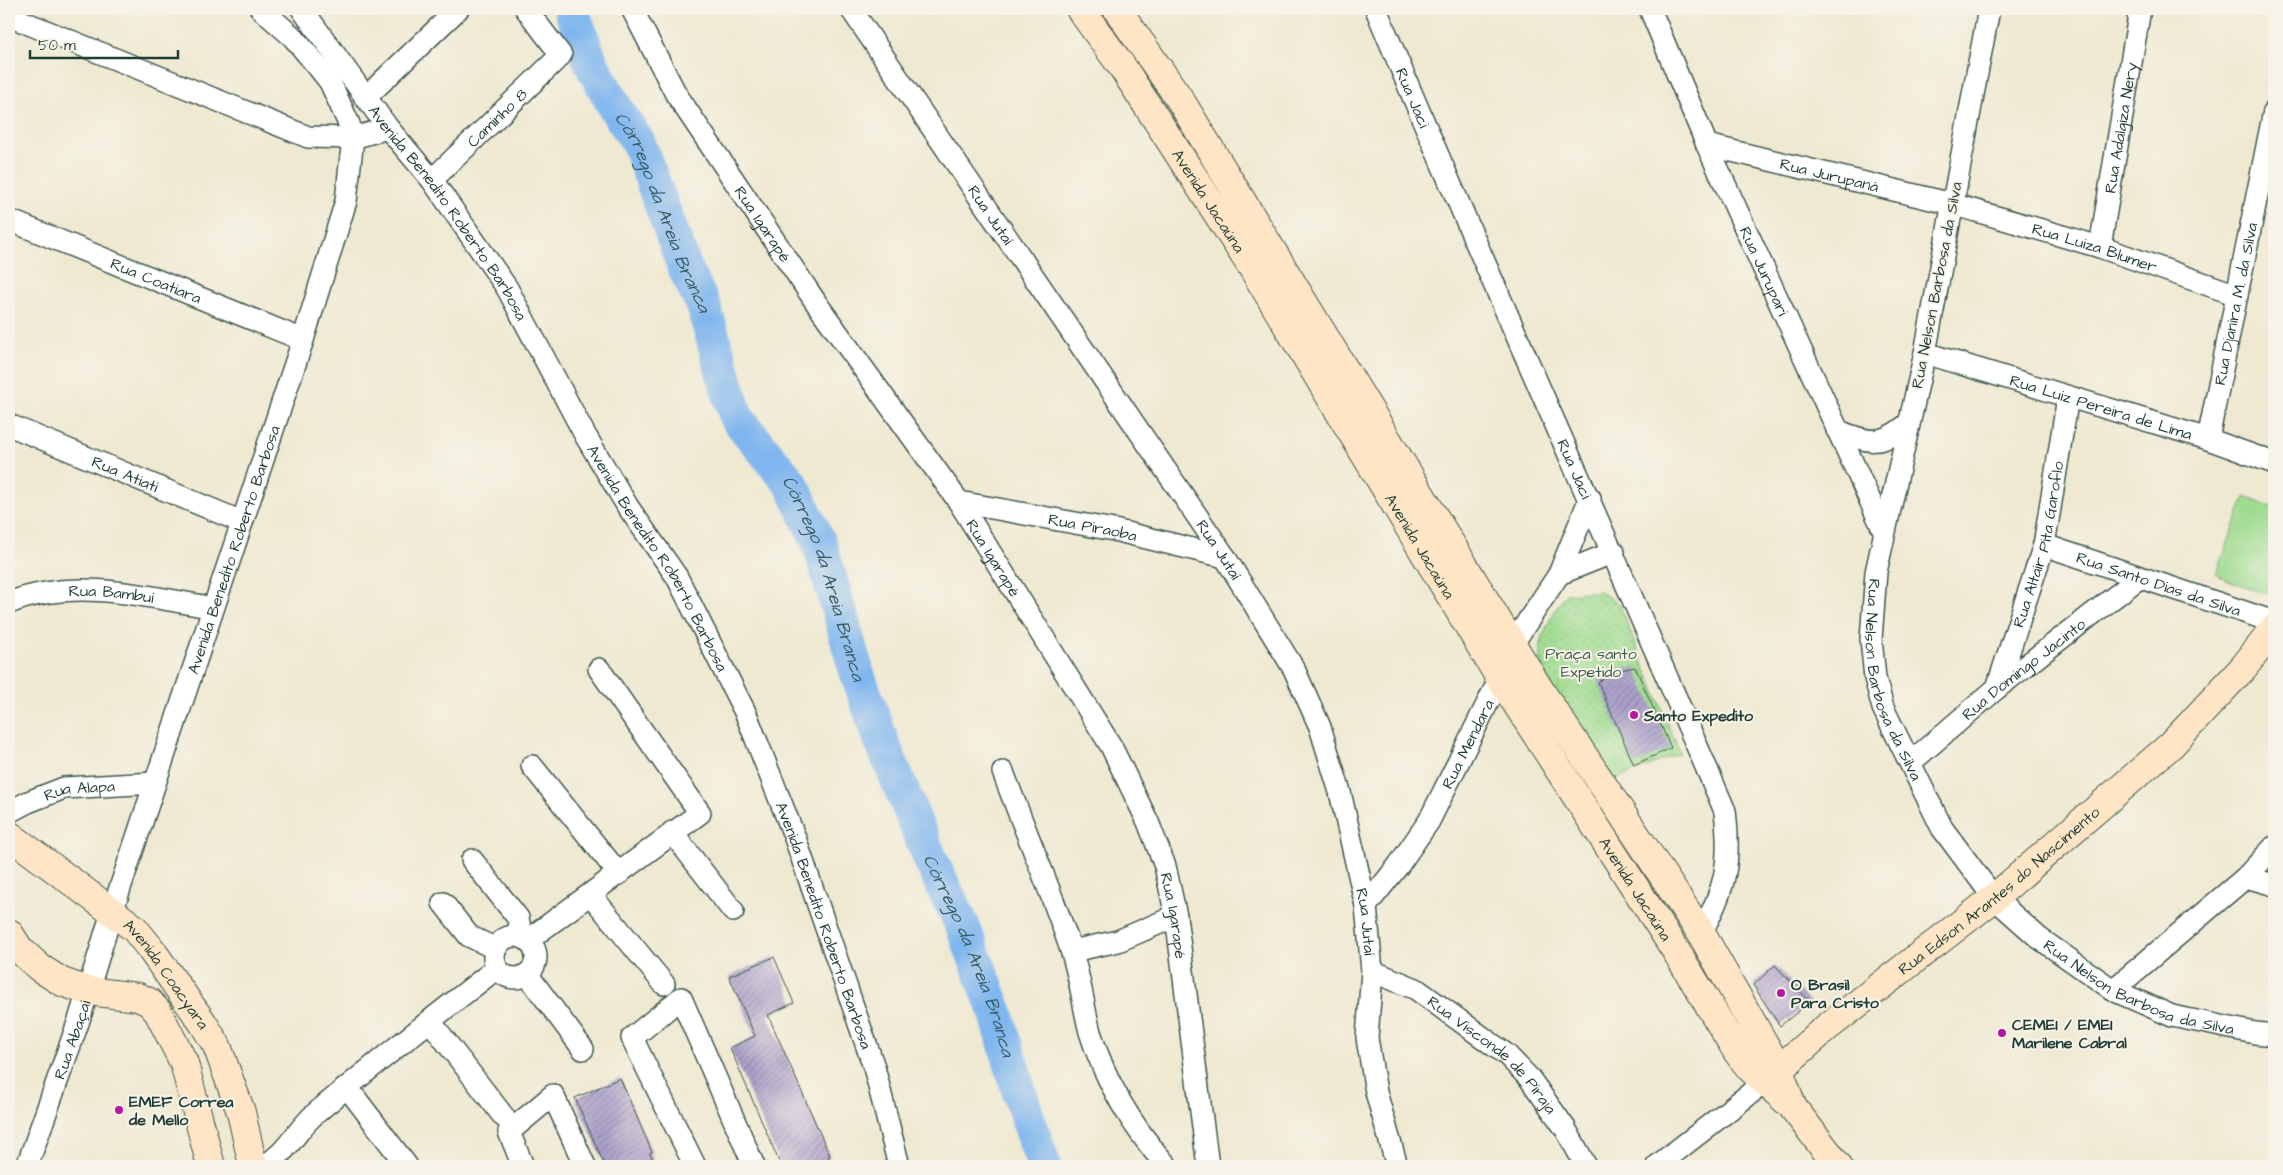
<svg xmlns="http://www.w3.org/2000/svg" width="2283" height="1175" font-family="'Architects Daughter',sans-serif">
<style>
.park{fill:url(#park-dots);stroke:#5f8c62}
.pitch{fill:#9fdc90;stroke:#5f8c62}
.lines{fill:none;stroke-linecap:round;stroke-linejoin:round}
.river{stroke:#7fb6ee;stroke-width:35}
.building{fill:url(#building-hatch)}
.street-casing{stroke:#3e574c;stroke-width:24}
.secondary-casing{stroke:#3e574c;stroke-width:30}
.street{stroke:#fff;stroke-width:21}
.secondary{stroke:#fde5c5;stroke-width:28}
.poi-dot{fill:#b5179e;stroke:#f7f3e8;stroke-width:2}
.labels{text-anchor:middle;stroke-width:4;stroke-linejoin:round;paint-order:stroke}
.street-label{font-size:16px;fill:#1f3d34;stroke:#f7f3e8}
.park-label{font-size:16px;fill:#395d46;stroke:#f7f3e8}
.poi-label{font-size:16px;font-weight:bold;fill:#1f3d34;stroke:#f7f3e8;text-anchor:start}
.water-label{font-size:18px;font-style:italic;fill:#375b62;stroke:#f7f3e8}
</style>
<defs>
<pattern id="park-dots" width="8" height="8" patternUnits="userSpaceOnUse" patternTransform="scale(1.25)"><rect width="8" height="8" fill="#9fdc90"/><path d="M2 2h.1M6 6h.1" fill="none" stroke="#88be7d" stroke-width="1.8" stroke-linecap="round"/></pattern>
<pattern id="building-hatch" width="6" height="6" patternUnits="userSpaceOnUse" patternTransform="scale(1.25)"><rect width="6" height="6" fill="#aba0ca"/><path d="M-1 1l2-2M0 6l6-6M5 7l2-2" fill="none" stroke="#8b84a5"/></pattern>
</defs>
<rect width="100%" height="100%" fill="#f7f3e8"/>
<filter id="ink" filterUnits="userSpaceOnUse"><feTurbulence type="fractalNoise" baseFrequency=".02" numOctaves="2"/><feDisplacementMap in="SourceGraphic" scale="10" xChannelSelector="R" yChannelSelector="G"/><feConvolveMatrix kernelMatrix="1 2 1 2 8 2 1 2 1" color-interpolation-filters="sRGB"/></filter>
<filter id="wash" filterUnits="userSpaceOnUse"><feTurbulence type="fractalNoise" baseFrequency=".0096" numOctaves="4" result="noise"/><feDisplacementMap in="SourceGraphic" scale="20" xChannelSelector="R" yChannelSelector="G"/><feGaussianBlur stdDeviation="1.12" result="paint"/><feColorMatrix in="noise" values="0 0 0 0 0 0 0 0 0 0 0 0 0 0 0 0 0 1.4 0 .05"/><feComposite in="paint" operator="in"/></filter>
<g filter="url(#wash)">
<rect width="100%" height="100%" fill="#efe9d1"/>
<path class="park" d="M1599,591L1619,604L1680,753L1609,782C1591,753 1541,684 1540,653C1540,634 1555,609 1566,594Z"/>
<path class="pitch" d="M2245,497L2274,508V570L2265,594L2216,575Z"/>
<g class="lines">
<path class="river" id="s1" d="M571,9L592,65L616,109L638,142L684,266L704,307L736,417L792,485L820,545L857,673L881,740L932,863L963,927L996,1012L1020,1095L1044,1166"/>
</g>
<g id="blocks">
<g class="building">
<path d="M1635,667L1671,748L1634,765L1598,682L1616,671Z"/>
<path d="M774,957L794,1003L768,1015L830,1156L828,1157L832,1166H781L730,1048L755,1036L729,976Z"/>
<path d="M1775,965L1810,1002L1780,1026L1753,985Z"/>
<path d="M620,1078L652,1152L650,1153L656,1166H605L575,1098Z"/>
</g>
</g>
</g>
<g filter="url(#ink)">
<use href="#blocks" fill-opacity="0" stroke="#3e574c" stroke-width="1"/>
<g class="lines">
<defs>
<g id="street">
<path id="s2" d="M302,9L388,128L432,180L507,288L585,435L628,507L677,577L746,714L795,838L874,1067L899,1166"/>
<path id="s3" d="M632,9L676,94L817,304L959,502L1111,746L1148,822L1165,866L1176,916L1208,1166"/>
<path id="s4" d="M851,9L1225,557L1294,669L1320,727L1340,792L1366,906L1372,971L1367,1038L1376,1092L1397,1166"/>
<path id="s5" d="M1376,9C1488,278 1610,543 1725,811C1731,862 1726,888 1701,933"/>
<path id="s6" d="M1650,9L1707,145L1884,531"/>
<path id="s7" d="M1989,9L1925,353L1876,572L1871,639L1875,678L1883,708L1942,828L1994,898L2039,938L2113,990L2172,1016L2255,1033L2274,1035"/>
<path d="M9,16L308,137L353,138L388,128"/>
<path d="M365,98L458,9"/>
<path id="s8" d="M1707,145L1952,204L2100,247L2237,295"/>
<path id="s9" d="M432,180L561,55L526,9"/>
<path id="s10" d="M9,220L303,340"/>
<path id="s11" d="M2100,247L2140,9"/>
<path id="s12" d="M1925,353L2208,439L2274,463"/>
<path id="s13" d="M9,425L242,522"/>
<path d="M1837,430C1869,444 1882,446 1909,423"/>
<path id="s14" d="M2208,439L2274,111"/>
<path id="s15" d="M959,502L1114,530L1225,557"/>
<path id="s16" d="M2044,545L2274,622"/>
<path d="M1559,574L1614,552"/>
<path id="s17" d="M9,603C73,577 147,596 213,608"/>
<path id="s18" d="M1997,688L2044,545L2068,397"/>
<path id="s19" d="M1911,762L1997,688L2139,578"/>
<path d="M532,766L619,874"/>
<path d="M1003,772C1025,831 1051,890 1071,950C1080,976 1083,1005 1090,1032C1105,1081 1133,1128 1167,1166"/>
<path id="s20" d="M9,812L28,802L64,788L155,783"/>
<path d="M672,832L733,911"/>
<path d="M472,860L518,918L522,937"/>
<path d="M2246,877L2274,885"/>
<path d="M591,895L664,984"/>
<path d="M443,903L469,936L496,949"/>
<path id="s21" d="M1366,906L1398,866L1429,821L1500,678L1512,645L1559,574L1590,498"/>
<circle cx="515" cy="957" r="21"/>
<path d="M528,940L700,813L599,669"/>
<path d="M1072,951L1118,941L1176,916"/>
<path id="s22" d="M1372,971L1416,989L1507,1055L1530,1079L1565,1128L1586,1166"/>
<path d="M527,974L583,1049"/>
<path d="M2113,990L2246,877L2274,847"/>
<path d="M430,1021L504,1117"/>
<path d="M347,1087L407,1166"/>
<path id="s23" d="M27,1166L79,1020L112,912L303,340L346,201L353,138L349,124L330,82L319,68L293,37L261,9"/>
<path d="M263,1166C288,1153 295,1131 316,1113C375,1063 436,1016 497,968"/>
<path d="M523,1166L509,1132L553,1095L585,1166"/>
<path d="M695,1166L632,1038L681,998L754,1166"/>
<path d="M1657,1166L1765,1082"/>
</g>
<g id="secondary">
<path id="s24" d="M1080,9L1123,68L1252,267L1500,678L1676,951L1738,1053L1750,1068L1791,1105L1838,1166"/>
<path d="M1117,9L1179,98L1538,687L1701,933L1779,1070L1791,1103"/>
<path id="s25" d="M9,835L134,928L150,948L203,1023L217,1046L241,1112L253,1166"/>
<path d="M9,933L20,950L40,968L62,982L88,991L138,997L149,1002L158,1012L184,1063L211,1166"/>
<path id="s26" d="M1766,1081L1826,1028L1994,898L2171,745L2243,668L2274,629"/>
</g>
</defs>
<use href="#street" class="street-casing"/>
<use href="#secondary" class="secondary-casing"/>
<use href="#street" class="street"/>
<use href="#secondary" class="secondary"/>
</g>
</g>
<g class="poi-dot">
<circle cx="1634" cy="715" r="5"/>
<circle cx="1781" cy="993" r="5"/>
<circle cx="2002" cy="1033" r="5"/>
<circle cx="119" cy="1110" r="5"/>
</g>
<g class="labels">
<g class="street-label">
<text dy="6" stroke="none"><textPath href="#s5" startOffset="96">Rua Jaci</textPath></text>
<text dy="6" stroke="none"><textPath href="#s9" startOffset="90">Caminho 8</textPath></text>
<text dy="6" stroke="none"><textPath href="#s11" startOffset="121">Rua Adalgiza Nery</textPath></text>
<text dy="6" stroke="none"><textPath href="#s8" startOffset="126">Rua Jurupaná</textPath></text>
<text dy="6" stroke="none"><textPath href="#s24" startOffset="231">Avenida Jacaúna</textPath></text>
<text dy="6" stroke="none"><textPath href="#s2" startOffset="251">Avenida Benedito Roberto Barbosa</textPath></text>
<text dy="6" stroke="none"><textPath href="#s4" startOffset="249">Rua Jutaí</textPath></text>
<text dy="6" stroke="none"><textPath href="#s3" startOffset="252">Rua Igarapé</textPath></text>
<text dy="6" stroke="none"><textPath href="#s8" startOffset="401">Rua Luiza Blumer</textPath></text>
<text dy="6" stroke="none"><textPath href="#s6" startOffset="286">Rua Jurupari</textPath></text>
<text dy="6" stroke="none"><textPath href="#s10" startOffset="159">Rua Coatiara</textPath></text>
<text transform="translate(1936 285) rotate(-79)" y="6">Rua Nelson Barbosa da Silva</text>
<text dy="6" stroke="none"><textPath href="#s14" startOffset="138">Rua Djanira M. da Silva</textPath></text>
<text dy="6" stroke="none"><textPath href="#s12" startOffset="184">Rua Luiz Pereira de Lima</textPath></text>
<text dy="6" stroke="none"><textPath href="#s5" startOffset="501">Rua Jaci</textPath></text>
<text dy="6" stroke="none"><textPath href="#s13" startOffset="126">Rua Atiati</textPath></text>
<text dy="6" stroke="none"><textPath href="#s15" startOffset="136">Rua Piraoba</textPath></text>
<text dy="6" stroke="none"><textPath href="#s18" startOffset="150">Rua Altair Pita Garoflo</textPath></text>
<text dy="6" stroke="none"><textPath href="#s24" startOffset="636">Avenida Jacaúna</textPath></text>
<text dy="6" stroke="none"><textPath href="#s23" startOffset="650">Avenida Benedito Roberto Barbosa</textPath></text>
<text dy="6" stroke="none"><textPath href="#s4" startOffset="654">Rua Jutaí</textPath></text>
<text dy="6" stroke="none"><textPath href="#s3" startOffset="658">Rua Igarapé</textPath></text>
<text dy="6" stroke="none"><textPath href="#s2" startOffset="656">Avenida Benedito Roberto Barbosa</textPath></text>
<text dy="6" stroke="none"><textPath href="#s16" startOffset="121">Rua Santo Dias da Silva</textPath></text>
<text dy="6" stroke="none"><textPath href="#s17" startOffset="104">Rua Bambuí</textPath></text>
<text dy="6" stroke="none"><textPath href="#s19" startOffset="146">Rua Domingo Jacinto</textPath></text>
<text dy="6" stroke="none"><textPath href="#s7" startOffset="686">Rua Nelson Barbosa da Silva</textPath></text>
<text dy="6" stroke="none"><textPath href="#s21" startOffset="192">Rua Mendara</textPath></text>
<text dy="6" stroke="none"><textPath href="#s20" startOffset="75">Rua Alapa</textPath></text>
<text dy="6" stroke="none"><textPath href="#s26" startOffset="301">Rua Edson Arantes do Nascimento</textPath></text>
<text dy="6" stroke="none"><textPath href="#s24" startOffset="1041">Avenida Jacaúna</textPath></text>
<text dy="6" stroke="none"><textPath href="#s3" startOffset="1062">Rua Igarapé</textPath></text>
<text dy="6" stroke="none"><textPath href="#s4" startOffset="1059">Rua Jutaí</textPath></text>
<text dy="6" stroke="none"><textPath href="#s2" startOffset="1061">Avenida Benedito Roberto Barbosa</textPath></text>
<text dy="6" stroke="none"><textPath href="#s25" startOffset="212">Avenida Coacyara</textPath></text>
<text dy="6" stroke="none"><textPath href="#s7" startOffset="1106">Rua Nelson Barbosa da Silva</textPath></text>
<text dy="6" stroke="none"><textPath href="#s23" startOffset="134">Rua Abaçai</textPath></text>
<text dy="6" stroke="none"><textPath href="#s22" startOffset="149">Rua Visconde de Piraja</textPath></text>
</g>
<g class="park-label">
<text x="1591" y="659">Praça santo<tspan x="1591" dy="18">Expetido</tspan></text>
</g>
<g class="poi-label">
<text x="1644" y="721">Santo Expedito</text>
<text x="1791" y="990">O Brasil<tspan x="1791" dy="18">Para Cristo</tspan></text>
<text x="2012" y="1030">CEMEI / EMEI<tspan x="2012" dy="18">Marilene Cabral</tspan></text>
<text x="129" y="1107">EMEF Correa<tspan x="129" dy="18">de Mello</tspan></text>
</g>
<g class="water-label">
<text dy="6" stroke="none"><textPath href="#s1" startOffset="224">Córrego da Areia Branca</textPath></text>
<text dy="6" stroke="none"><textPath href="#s1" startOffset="629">Córrego da Areia Branca</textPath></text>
<text dy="6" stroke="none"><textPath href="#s1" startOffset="1034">Córrego da Areia Branca</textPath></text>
</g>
</g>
<rect width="2283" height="1175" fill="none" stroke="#f7f3e8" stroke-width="30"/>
<path d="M30 50v8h148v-8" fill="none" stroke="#1f3d34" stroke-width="2.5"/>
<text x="38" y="50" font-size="15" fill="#1f3d34" stroke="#f7f3e8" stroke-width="4" paint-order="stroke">50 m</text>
</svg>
